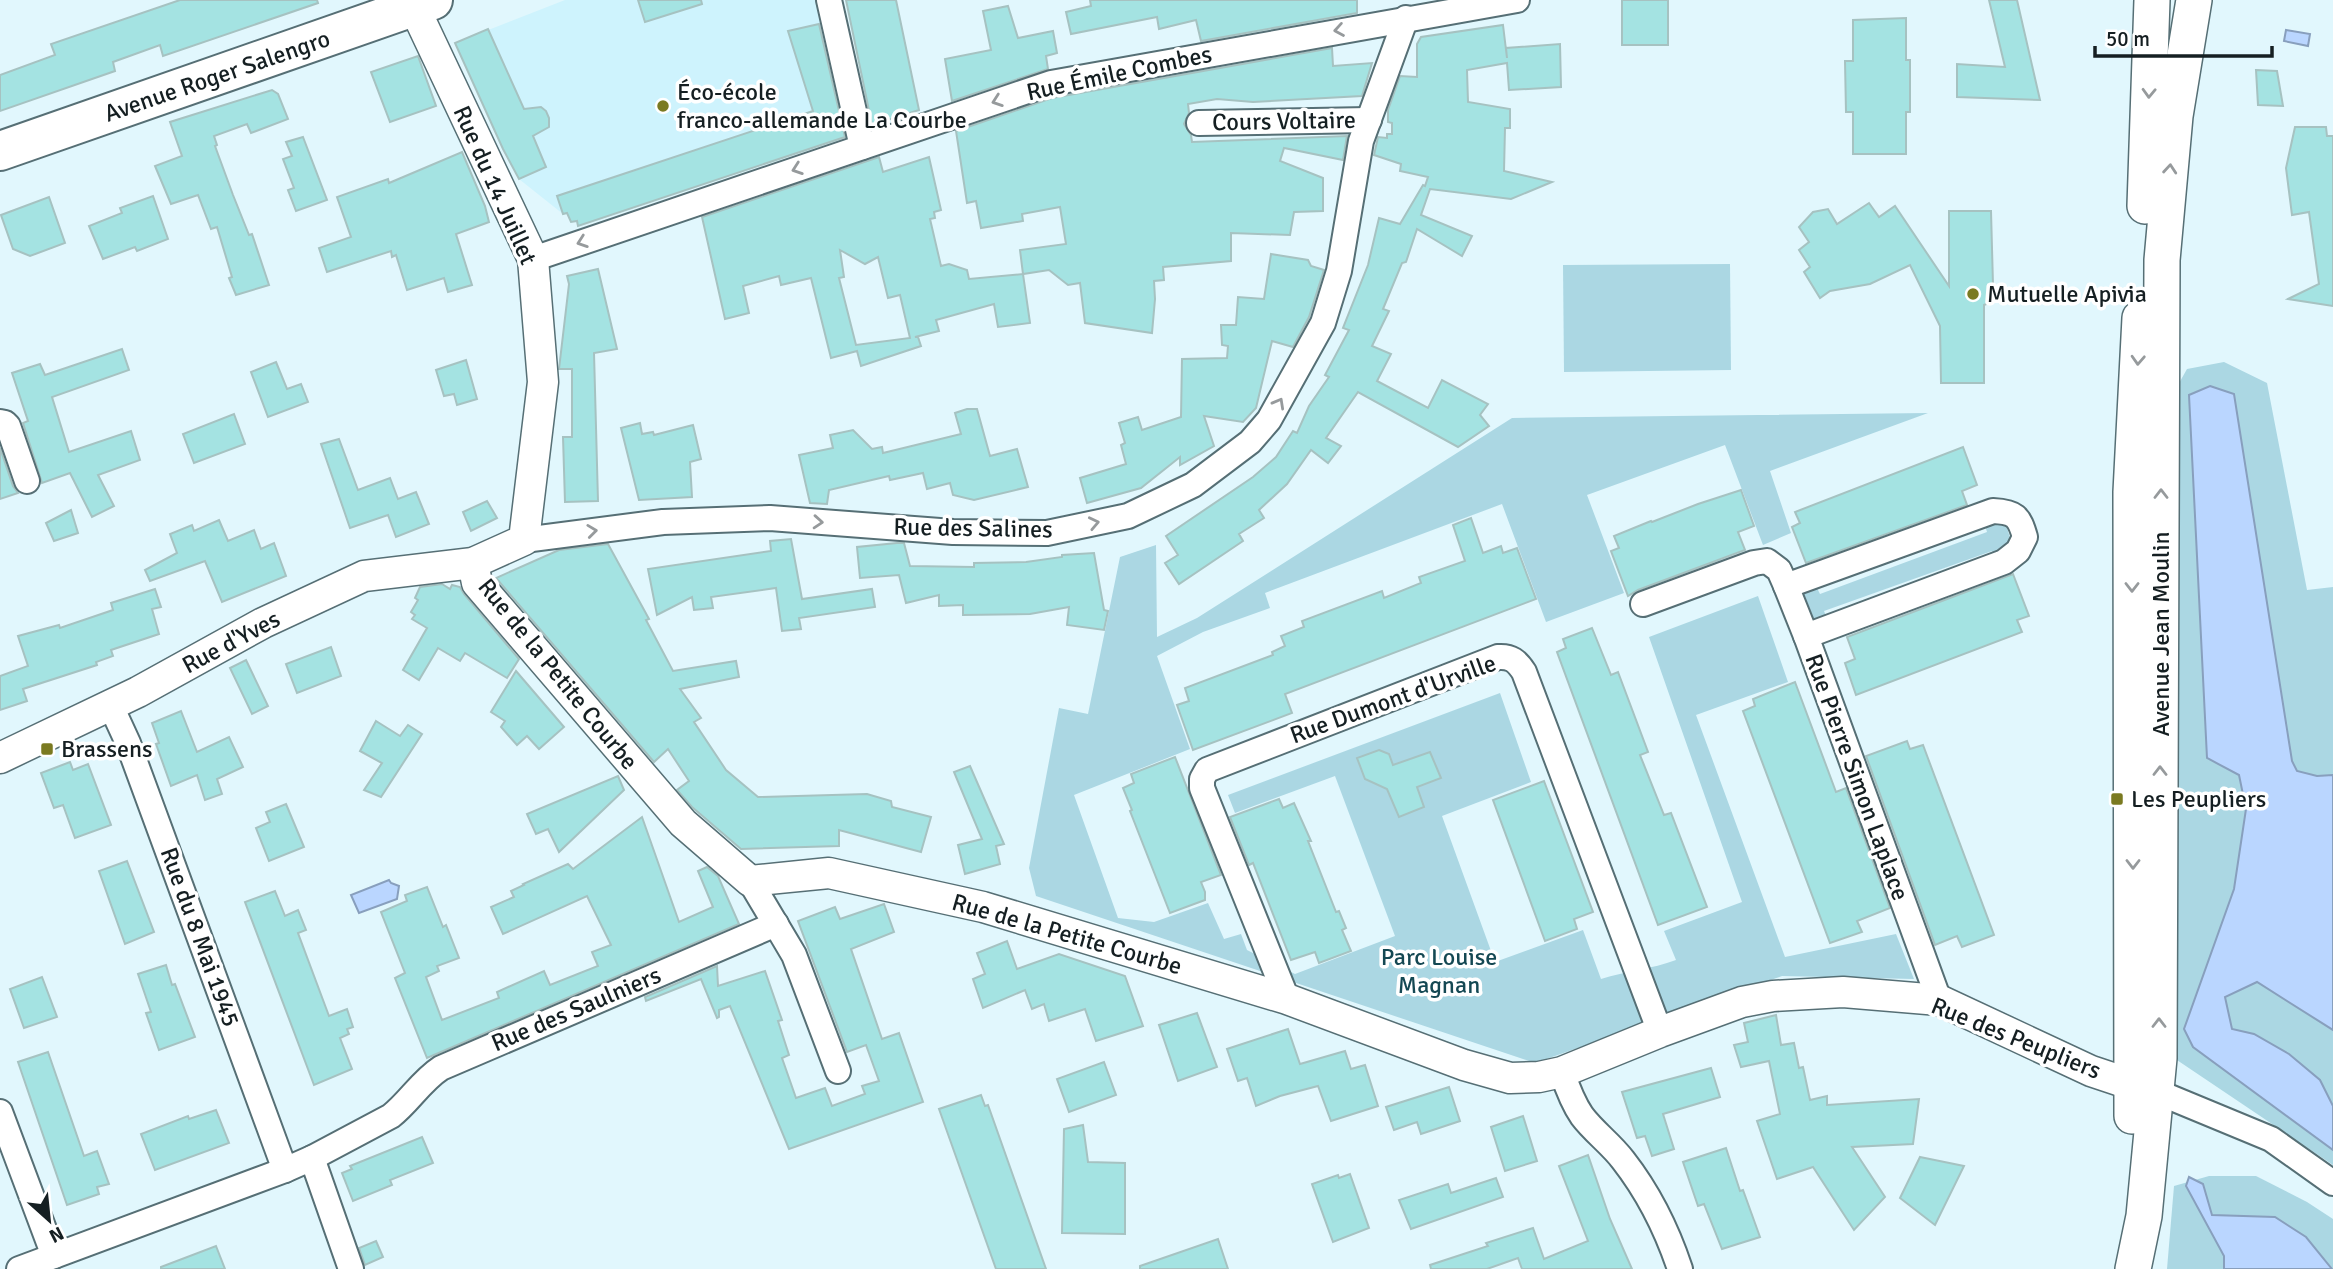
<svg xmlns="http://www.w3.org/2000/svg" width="2333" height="1269" font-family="Signika,sans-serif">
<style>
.built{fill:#cef3fd}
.green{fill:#abd7e3}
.water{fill:#bad6ff;stroke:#889fbd;stroke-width:2}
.building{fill:#a4e3e2;stroke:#a6c2c1;stroke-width:2;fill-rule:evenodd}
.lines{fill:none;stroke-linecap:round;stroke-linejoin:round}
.minor-casing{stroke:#566f75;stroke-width:28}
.tertiary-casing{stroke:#566f75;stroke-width:33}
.secondary-casing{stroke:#566f75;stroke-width:38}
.primary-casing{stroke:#566f75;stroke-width:42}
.minor{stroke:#fff;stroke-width:24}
.tertiary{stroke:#fff;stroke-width:30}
.secondary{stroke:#fff;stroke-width:35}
.primary{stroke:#fff;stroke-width:38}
.oneway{stroke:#969a9c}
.poi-dot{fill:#7a7a21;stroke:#fff;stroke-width:2.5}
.labels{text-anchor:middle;stroke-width:7;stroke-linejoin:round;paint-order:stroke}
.street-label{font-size:24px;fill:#151f22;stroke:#fff}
.poi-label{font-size:24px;fill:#151f22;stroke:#fff;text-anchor:start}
.park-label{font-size:24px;fill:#144853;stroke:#fff}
</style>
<rect width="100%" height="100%" fill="#e1f7fd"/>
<path class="built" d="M565,0H819L848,136L578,226L577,221L571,222L567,214H563L519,179L503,149L455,43Z"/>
<g class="green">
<path d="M1730,264L1731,370L1564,372L1563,265Z"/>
<path d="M2224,362L2267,383L2307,590L2333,587V775L2317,776L2297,771L2292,761L2234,394L2189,395L2207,758L2239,775L2246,809L2234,889L2184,1029L2193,1047L2333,1150V1165L2168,1054L2173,394L2187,369Z"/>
<path d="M1928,413L1770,471L1791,533L1763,545L1725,445L1587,495L1624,593L1546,622L1502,504L1265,593L1270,608L1203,632L1157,656L1190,749L1074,795L1118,918L1154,922L1208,903L1224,939L1241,934L1247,950L1295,974L1395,936L1335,776L1235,813L1228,795L1500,693L1531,782L1442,816L1495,962L1583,930L1601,979C1626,971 1652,969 1676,960L1664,931L1742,902L1649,637L1758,596L1788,682L1696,715L1785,957L1896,934L1914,979L1782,976L1535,1063L1036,896L1029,868L1059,708L1088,714L1120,557L1156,545L1157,637L1197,618L1512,418Z"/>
<path d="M1995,518L2006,524L2012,545L1995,557L1992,551L1824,611L1828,621L1812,622L1801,595L1804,591L1816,586L1820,594L1987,532L1984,522Z"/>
<path d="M2257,982L2333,1030V1106L2320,1080L2254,1034L2232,1029L2225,996Z"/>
<path d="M2209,1176H2256L2307,1202L2333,1219V1269H2167L2174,1186Z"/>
</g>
<g class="water">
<path d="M2286,30L2310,34L2308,46L2284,41Z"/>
<path d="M2210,386L2234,394L2292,761L2297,771L2317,776L2333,775V1030L2257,982L2225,997L2232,1029L2254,1034L2289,1054L2320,1080L2333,1106V1150L2193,1047L2184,1029L2234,889L2246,809L2239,775L2207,758L2189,395Z"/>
<path d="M389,880L391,883L399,886L397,899L359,913L351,895Z"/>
<path d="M2189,1177L2203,1184L2212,1215L2275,1217L2306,1237L2332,1269H2224V1256L2186,1186Z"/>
</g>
<g class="building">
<path d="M180,0H317L318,3L163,56L160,45L113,62L115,71L0,111V75L55,55L51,44Z"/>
<path d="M638,0H701L702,4L645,22Z"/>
<path d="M846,0H896L919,110L872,125Z"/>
<path d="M1090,0H1357V13L1201,41L1196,20L1159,29L1157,17L1071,34L1066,12L1091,6Z"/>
<rect x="1622" y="0" width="46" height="45"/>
<path d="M1989,0H2017L2040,100L1957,97V64L2005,67Z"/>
<path d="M1008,6L1018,38L1053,31L1057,53L1046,56L1048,69L952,101L945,59L991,50L983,11Z"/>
<path d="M1906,18V60H1910V112H1906V154H1853V112H1846L1845,61H1853V20Z"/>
<path d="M819,24L845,137L578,226L577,221L571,222L567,213L563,214L557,196L813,111L788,31Z"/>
<path d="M1503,25L1507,58L1506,48L1560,44L1561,87L1509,90L1507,63L1467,70L1468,102L1510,109V128H1505L1504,171L1552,182L1511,199L1430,189L1421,215L1472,236L1462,256L1417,229L1406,262L1402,263L1383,309L1389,311L1372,346L1391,354L1377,381L1428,408L1442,380L1488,404L1480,415L1489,426L1458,447L1358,392L1326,438L1341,446L1328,463L1311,450L1287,484L1259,510L1264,518L1239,534L1243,541L1179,584L1165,563L1178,555L1166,536L1253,477L1276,457L1293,431L1297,433L1309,406L1329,377L1325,375L1349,330L1343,328L1368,265L1379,218L1400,224L1423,185L1425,186L1428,177L1400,171L1401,164L1374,155L1378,137L1387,138V134H1392V123L1388,122V110L1400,76L1417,77V44L1421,37Z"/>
<path d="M488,29L524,109L541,107L546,111L549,118V127L533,136L546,167L519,179L503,149L455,43Z"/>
<path d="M1332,48L1333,66L1372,63L1362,96L1253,102L1217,99L1188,104L1189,113L1184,124L1191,135L1192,142L1347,136L1343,160L1284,148L1280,161L1323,178V211L1294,212L1290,235L1231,233V261L1163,267L1164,280L1154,281L1155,299L1152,333L1085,323L1080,283L1068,285L1049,270L1023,274L1020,250L1066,244L1060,207L1022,214L1023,221L981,228L976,201L967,203L956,131L1052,98Z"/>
<path d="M418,56L436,106L390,122L371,72Z"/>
<path d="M2256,70L2277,71L2283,106L2258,105Z"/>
<path d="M272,90L278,94L288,119L251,133L247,124L214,136L217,145L215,146L233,195L249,235L252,234L269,285L236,295L229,278L232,277L217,227L211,229L198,195L171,204L155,166L182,156L170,122Z"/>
<path d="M2295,127H2326L2327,136H2333V306L2288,299L2319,284L2309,212L2292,215L2286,168Z"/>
<path d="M303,137L327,200L296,211L288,190L294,188L283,159L292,156L286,142Z"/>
<path d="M462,152L485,206L489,222L456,234L472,285L448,292L444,278L407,290L396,255L392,257L391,251L327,272L319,248L351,237L337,197L388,179L389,183Z"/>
<path d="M879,157L883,172L929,157L941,210L934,212L935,218L930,219L941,266L949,264L967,270L969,279L1023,274L1030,323L998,327L994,304L936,320L939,331L915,337H918L921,346L861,366L857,351L831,358L811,278L781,285L779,276L743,286L749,313L725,319L702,217ZM840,250L865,264L878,257L888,298L900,295L910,338L856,345L839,278L844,277Z"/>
<path d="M153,196L168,239L137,251L135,247L103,259L89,226L122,213L120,208Z"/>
<path d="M49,197L65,243L30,256L13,249L1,215Z"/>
<path d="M1869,203L1879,217L1895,206L1949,286V211H1991L1993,285L2000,298L1984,305V383H1941L1940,326L1910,265L1870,284L1830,291L1820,298L1804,272L1810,267L1799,250L1809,242L1799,227L1813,212L1828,209L1837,224Z"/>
<path d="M1271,254L1308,260L1311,266L1324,270L1309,317L1293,347L1272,341L1256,408L1243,422L1204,416L1214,446L1180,465V457L1141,488L1087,503L1080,478L1126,464L1121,445L1125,443L1119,423L1138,417L1142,430L1181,417L1182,359L1227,358L1228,346L1222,345L1221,325H1236L1238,297L1264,299Z"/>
<path d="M598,269L617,349L594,353L598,501L565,502L563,437H572V369H559L569,284L567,276Z"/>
<path d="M122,349L129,370L52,397L69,452L131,431L140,460L98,475L114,506L92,517L70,473L42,483L23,423L28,421L12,373L40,364L45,375Z"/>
<path d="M466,360L477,399L457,405L454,394L444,396L436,370Z"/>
<path d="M276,362L287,389L301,384L308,402L268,417L251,372Z"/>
<path d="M967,409H977L990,456L1017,449L1028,487L974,500L953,495L950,483L927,489L923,473L890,480L889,476L829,490L827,504L810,503L799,455L833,448L830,435L853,430L872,449L882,447L883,453L961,434L955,413Z"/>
<path d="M234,414L245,444L194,463L183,434Z"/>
<path d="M640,423L642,434L653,432L654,435L693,425L701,459L690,462L692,497L639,500L621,428Z"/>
<path d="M339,439L358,490L390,478L398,499L416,492L429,524L396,537L388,515L350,528L321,444Z"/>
<path d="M1963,447L1977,485L1962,491L1967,505L1806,563L1792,527L1800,523L1795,512Z"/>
<path d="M0,448L13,486L18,493L0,499Z"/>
<path d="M1741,490L1754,526L1738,532L1745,550L1638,590L1628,596L1611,551L1619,548L1614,536L1651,521L1652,522L1698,504Z"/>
<path d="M487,501L497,518L471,531L463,512Z"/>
<path d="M71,510L78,533L54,541L46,523Z"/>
<path d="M1471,518L1483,553L1501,546L1503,553L1517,548L1536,599L1285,694L1292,713L1193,750L1177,705L1189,701L1185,688L1273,655L1272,652L1285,646L1281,636L1304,627L1302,621L1382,591L1384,598L1421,583L1419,577L1465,561L1453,525Z"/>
<path d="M219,520L228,541L254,530L261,549L274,543L286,576L222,602L205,561L150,581L145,570L177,553L170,534L192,525L194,531Z"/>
<path d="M791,539L802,599L872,589L875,607L799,618L801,629L782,631L776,588L711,597L713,608L694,610L692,597L657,615L648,569L771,551L770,541Z"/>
<path d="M897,543H904L910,566L974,567V563L1026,562L1062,557V555L1094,553L1104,610L1108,611L1104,630L1067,625L1069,607L1030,614L963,615V605L939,606V595L906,603L899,575L860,578L857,547Z"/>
<path d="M608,544L649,619L646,620L673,671L736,661L739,677L680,689L701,718L694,722L726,770L758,797L867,794L891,801L892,807L931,817L921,852L839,830V846L741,849L692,807L677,790L689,781L668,749L654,762L496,578L559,550Z"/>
<path d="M2013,574L2029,616L2017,620L2022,632L1856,695L1845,663L1855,659L1847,637Z"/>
<path d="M442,584L450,589L452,585L460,587L464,594L519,659L507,678L465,653L460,661L438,648L419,680L403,670L427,628L412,619L415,615L411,612L418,600L415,598L420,587Z"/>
<path d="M155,589L161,607L152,609L159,634L111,650L113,656L96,662L97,665L23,689L27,701L0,710V676L28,666L18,636L59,625L60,628L113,610L111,603Z"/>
<path d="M1592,628L1611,675L1618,672L1648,752L1640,755L1664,815L1671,813L1707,907L1658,925L1557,652L1566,648L1563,639Z"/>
<path d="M331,647L341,676L297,693L286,664Z"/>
<path d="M246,660L268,706L252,714L230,668Z"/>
<path d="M516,671L564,727L539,749L527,736L517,745L501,727L505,721L491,712Z"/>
<path d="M1795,682L1836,792L1846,788L1890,908L1857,921L1862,932L1830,943L1743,711L1755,706L1753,699Z"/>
<path d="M181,711L197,752L229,737L243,767L217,779L222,794L205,800L197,775L171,786L156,744L159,743L152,723Z"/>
<path d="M376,721L400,736L408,725L422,734L381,797L364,790L382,763L360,751Z"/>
<path d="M1907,741L1910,749L1923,745L1994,935L1962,947L1957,936L1935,945L1866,756Z"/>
<path d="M1379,750L1389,754L1393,765L1430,752L1441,778L1417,787L1424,807L1399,817L1387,789L1365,779L1357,758Z"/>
<path d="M1175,757L1221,875L1201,882L1205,892V900L1170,913L1130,811L1132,810L1123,788L1134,783L1131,774Z"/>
<path d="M70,762L73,770L88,764L111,825L75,838L63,805L54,808L41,773Z"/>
<path d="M970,766L1004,844L996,846L1000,864L965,874L958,845L982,839L954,772Z"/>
<path d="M618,776L624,790L559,852L548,829L536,834L527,814Z"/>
<path d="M1544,781L1593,912L1574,919L1577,929L1545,941L1493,800Z"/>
<path d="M1279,799L1283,808L1294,803L1311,841H1308L1336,912L1339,911L1346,928L1342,930L1351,951L1319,963L1315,952L1291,960L1253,863L1249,865L1230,817Z"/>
<path d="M286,804L304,847L269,861L256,828L270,822L266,812Z"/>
<path d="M642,817L679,922L713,907L698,871L707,867L718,876L739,924L427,1058L395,978L405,973L381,912L407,901L405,895L427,887L443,927L446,925L459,958L437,966L439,971L426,977L442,1020L499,998L497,992L544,971L550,985L598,966L592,952L611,945L587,896L503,934L491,907L514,897L511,891L524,885L523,884L568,864L573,869Z"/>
<path d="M127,861L154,932L125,944L99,871Z"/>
<path d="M275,891L285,916L298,910L306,930L298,933L329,1016L347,1009L353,1027L347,1029L349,1034L340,1038L352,1069L314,1085L245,902Z"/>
<path d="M884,904L894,932L851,949L882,1039L899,1033L923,1102L789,1149L730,1006L719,1010V1017L717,1018L701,979L646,1001L645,997L717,966L718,986L765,971L782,1020L778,1021L789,1055L782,1058L796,1098L825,1088L832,1106L865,1094L862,1086L879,1081L866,1045L847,1052L798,921L835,907L840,919Z"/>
<path d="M1007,941L1017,969L1059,954L1125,976L1143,1026L1096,1041L1085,1009L1049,1021L1044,1004L1032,1009L1025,990L983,1008L973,979L985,974L977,953Z"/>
<path d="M166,965L172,985L175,984L195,1037L159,1050L146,1013L151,1012L138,974Z"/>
<path d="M42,977L57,1017L24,1028L10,989Z"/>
<path d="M1197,1013L1217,1067L1178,1081L1159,1025Z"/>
<path d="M1776,1015L1781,1045L1794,1043L1799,1068L1803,1067L1810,1100L1827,1096V1105L1919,1099L1913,1144L1852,1147L1885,1197L1854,1230L1813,1167L1777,1179L1757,1121L1780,1114L1769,1061L1741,1067L1734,1045L1748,1042L1744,1023Z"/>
<path d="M1288,1029L1300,1064L1345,1051L1351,1069L1365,1065L1378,1106L1331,1121L1318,1086L1280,1096L1256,1106L1247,1078L1238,1081L1227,1049Z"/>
<path d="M48,1052L84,1156L97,1151L109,1184L97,1187L99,1194L67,1205L18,1062Z"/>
<path d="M1104,1062L1116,1095L1069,1112L1057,1079Z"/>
<path d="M1711,1068L1720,1097L1663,1114L1674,1149L1652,1156L1645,1136L1637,1138L1622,1092Z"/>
<path d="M1449,1087L1460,1121L1421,1134L1417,1122L1394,1130L1386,1107Z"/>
<path d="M981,1095L985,1106L988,1105L1046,1269H996L939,1109Z"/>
<path d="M216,1110L229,1143L155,1170L141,1134L188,1116L189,1119Z"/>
<path d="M1523,1116L1537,1161L1505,1171L1491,1127Z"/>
<path d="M1083,1125L1088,1162L1125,1163V1234L1062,1233L1064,1129Z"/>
<path d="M422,1137L433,1163L390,1180L392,1185L353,1201L342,1173L352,1169L350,1166Z"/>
<path d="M1726,1148L1740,1191L1743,1190L1760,1237L1722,1249L1704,1204L1698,1206L1683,1162Z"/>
<path d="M1588,1155L1610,1219L1632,1269H1522L1518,1258L1487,1269H1431L1430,1265L1488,1246L1486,1243L1533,1228L1544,1259L1588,1241L1559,1166Z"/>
<path d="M1920,1157L1964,1166L1935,1225L1900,1198Z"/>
<path d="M1350,1174L1369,1228L1333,1242L1312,1184L1338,1175L1339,1178Z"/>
<path d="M1496,1178L1503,1197L1411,1229L1399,1200L1448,1184L1451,1193Z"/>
<path d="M1218,1239L1228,1269H1140V1266Z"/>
<path d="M376,1241L383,1257L365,1265L359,1248Z"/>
<path d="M216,1246L225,1269H161V1267Z"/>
</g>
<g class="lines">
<defs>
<g id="minor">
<path d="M829,0L862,147"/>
<path d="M1199,123L1369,120"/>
<path d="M533,259L1051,83L1517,0"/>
<path d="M0,422L5,423L8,426L27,481"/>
<path d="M524,540L663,522L770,518L953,532L1047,533L1128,516L1193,485L1250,442L1269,420L1323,323L1339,271L1361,141L1406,18"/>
<path d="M1786,586L1806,636"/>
<path d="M1643,604L1754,563L1767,561L1779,570L1786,586L1993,511C2015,512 2019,516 2025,537L2018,551L2004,562L1806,636L1939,1000"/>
<path d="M111,706L128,743L285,1170L312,1158L351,1269"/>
<path d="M750,881L794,955L838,1071"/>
<path d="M1287,999L1202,788V779L1207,770L1498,657C1511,656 1517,661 1524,672L1660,1032"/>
<path d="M1562,1072C1567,1087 1573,1103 1582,1116C1594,1132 1611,1144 1623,1160C1648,1192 1667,1230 1680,1269"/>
<path d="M2141,1087L2155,1091L2271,1139L2333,1183"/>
<path d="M0,1112L54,1256"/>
<path d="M312,1158L391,1116C409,1102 421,1081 441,1068L776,924"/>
<path d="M19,1269L285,1170"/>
</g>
<g id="tertiary">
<path d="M473,563L477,583L683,823L750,881L829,873L983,907L1287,999L1464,1065L1510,1078L1539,1077L1562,1072L1660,1032L1742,1002L1773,996L1843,992L1939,1000L2091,1071L2133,1085"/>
<path d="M0,758L138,692L263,623L364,576L473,563L524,540L543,382L533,259L414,7"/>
</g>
<g id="secondary">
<path d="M2145,206L2152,0"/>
<path d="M2132,1116L2131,492L2140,318"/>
<path d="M2133,1269L2144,1216L2159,1058L2162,260L2175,116L2194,0"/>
</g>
<path id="primary" d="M0,151L433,0"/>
</defs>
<use href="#minor" class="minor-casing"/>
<use href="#tertiary" class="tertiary-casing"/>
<use href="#secondary" class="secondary-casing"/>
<use href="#primary" class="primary-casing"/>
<use href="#minor" class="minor"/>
<use href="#tertiary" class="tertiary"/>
<use href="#secondary" class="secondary"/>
<use href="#primary" class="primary"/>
</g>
<defs><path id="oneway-chevron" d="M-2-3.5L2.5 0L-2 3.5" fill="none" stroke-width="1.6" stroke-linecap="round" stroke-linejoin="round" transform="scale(1.75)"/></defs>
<g class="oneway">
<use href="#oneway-chevron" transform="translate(1339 30) rotate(170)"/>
<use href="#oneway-chevron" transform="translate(2149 93) rotate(92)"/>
<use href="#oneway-chevron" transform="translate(997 101) rotate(161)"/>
<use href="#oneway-chevron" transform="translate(797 169) rotate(161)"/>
<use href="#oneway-chevron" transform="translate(2170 169) rotate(-85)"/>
<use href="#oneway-chevron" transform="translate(582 242) rotate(161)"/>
<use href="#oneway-chevron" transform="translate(2138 360) rotate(93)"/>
<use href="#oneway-chevron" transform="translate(1279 403) rotate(-61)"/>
<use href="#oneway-chevron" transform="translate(2161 494) rotate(-90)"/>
<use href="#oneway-chevron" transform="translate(818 522) rotate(4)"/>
<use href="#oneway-chevron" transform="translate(1094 523) rotate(-12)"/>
<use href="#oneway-chevron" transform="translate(592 531) rotate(-7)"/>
<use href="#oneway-chevron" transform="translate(2132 587) rotate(90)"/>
<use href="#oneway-chevron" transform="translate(2160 771) rotate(-90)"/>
<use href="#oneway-chevron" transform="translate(2133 864) rotate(90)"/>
<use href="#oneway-chevron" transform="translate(2159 1023) rotate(-90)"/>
</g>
<g class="poi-dot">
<circle cx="663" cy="106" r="7"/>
<circle cx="1973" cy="294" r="7"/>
<rect x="40" y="742" width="14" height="14" rx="3.5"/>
<rect x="2110" y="792" width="14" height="14" rx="3.5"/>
</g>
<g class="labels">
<g class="street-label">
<text transform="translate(1119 73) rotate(-12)" y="8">Rue Émile Combes</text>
<text transform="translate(217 76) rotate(-19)" y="8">Avenue Roger Salengro</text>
<text transform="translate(1284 121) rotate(-1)" y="8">Cours Voltaire</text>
<text transform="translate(495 185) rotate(66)" y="8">Rue du 14 Juillet</text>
<text transform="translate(973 528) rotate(1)" y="8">Rue des Salines</text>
<text transform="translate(2161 634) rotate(-90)" y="8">Avenue Jean Moulin</text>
<text transform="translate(231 642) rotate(-28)" y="8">Rue d'Yves</text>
<text transform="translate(558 674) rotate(51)" y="8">Rue de la Petite Courbe</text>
<text transform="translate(1393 699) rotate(-20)" y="8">Rue Dumont d'Urville</text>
<text transform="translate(1857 777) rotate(70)" y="8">Rue Pierre Simon Laplace</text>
<text transform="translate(1067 934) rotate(16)" y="8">Rue de la Petite Courbe</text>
<text transform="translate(200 937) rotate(70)" y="8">Rue du 8 Mai 1945</text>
<text transform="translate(576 1009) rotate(-23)" y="8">Rue des Saulniers</text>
<text transform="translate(2016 1038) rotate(22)" y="8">Rue des Peupliers</text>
</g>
<g class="poi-label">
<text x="677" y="100">Éco-école<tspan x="677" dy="28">franco-allemande La Courbe</tspan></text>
<text x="1987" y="302">Mutuelle Apivia</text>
<text x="61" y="757">Brassens</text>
<text x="2131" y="807">Les Peupliers</text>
</g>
<g class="park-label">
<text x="1439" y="965">Parc Louise<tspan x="1439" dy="28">Magnan</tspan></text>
</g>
</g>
<g transform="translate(49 1220) rotate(153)" stroke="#ffffff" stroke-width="5" paint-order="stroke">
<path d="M0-5L12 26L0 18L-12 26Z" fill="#151f22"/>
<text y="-10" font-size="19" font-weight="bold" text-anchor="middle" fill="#151f22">N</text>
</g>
<path d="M2095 46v10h177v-10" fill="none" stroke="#151f22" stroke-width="3.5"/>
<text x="2106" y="46" font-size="21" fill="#151f22" stroke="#ffffff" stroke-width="5" paint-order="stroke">50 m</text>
</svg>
